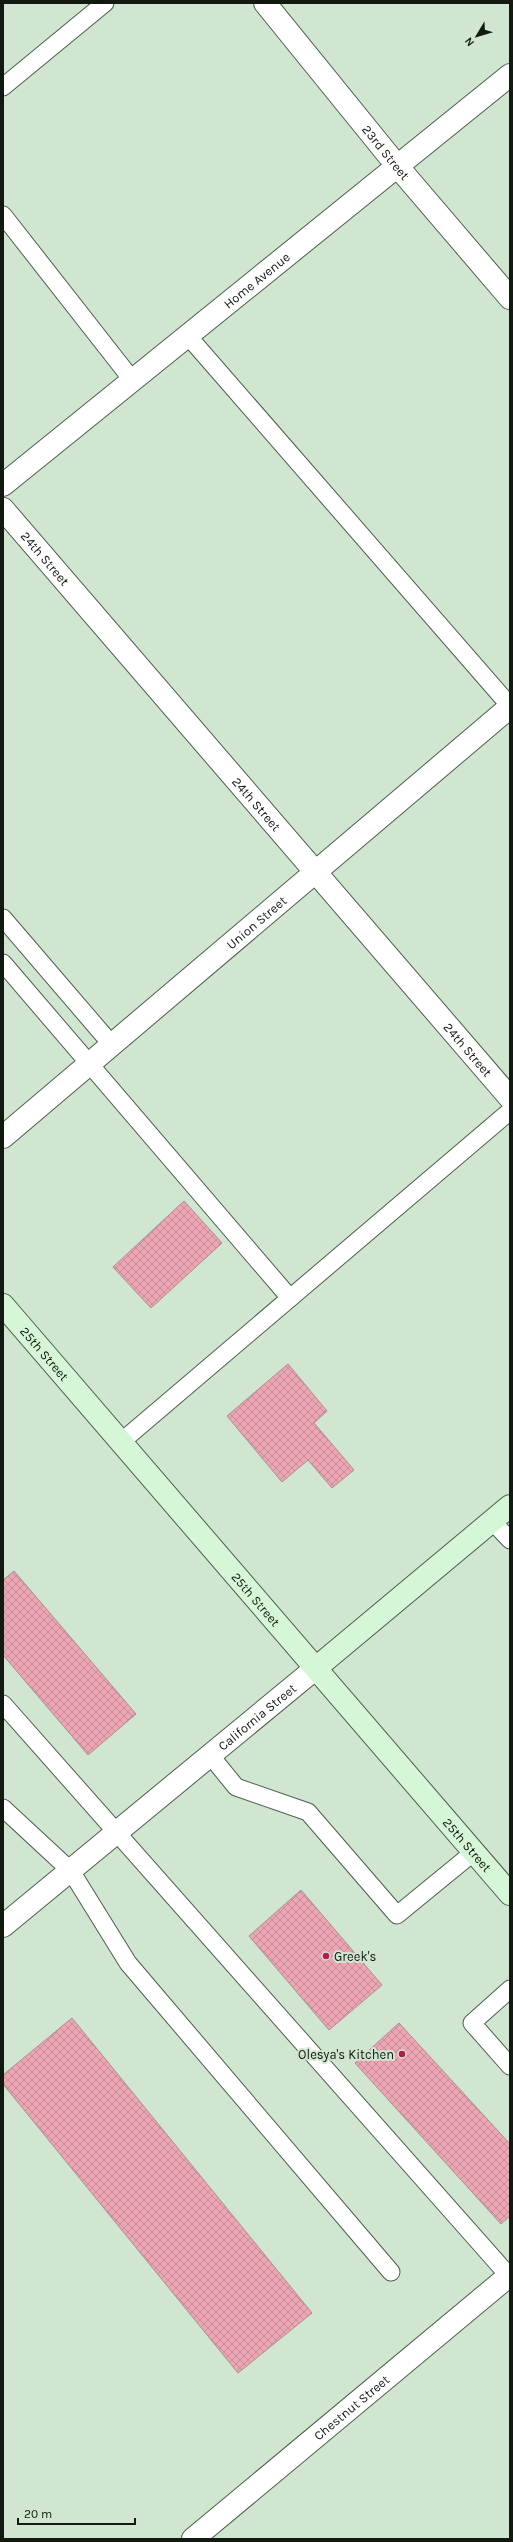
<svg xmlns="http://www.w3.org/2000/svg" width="513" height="2542" font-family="Karla,sans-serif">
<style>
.building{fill:url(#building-cross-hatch);stroke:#ab8d92}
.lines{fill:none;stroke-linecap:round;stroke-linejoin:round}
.lane-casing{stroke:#4c5e4c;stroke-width:19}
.street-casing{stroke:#4c5e4c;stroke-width:24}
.secondary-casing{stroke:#4c5e4c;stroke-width:24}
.lane{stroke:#fff;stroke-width:17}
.street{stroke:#fff;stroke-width:22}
.secondary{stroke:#d6f7d7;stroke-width:22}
.poi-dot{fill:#af1e52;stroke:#d1e6d0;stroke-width:1.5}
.labels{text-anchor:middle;stroke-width:4;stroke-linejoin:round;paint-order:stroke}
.street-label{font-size:13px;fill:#111911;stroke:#d1e6d0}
.poi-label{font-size:13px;fill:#111911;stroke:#d1e6d0;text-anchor:start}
</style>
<defs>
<pattern id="building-cross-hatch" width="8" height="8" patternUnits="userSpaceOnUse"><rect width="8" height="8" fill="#eca5b3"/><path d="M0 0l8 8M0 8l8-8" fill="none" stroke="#c98d99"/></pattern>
</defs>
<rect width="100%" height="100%" fill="#d1e6d0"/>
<g class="building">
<path d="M184,1201L222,1243L151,1308L113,1267Z"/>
<path d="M288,1364L327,1411L314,1423L354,1470L332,1488L308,1460L282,1482L227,1416Z"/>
<path d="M14,1571L136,1714L88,1755L3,1655V1580Z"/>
<path d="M301,1890L382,1985L329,2030L249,1936Z"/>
<path d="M72,2018L312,2313L238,2373L3,2084V2075Z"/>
<path d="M399,2023L510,2144V2216L501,2224L355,2063Z"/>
</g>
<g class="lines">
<defs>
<g id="lane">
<path d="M3,87L105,3"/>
<path d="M3,215L133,381"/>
<path d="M188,336L510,706"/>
<path d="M3,918L112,1045"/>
<path d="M3,963L290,1298"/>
<path d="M121,1442L510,1111"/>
<path d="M492,1521L510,1540"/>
<path d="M3,1704L509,2276"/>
<path d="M210,1755L236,1787L308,1812L397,1915L474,1852"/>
<path d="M3,1808L71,1871L128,1963L391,2272"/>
<path d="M510,1989L472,2023L510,2066"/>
</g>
<g id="street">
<path id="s1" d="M265,3L398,167L510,298"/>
<path id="s2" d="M3,485L510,75"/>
<path id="s3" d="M3,509L510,1098"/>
<path id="s4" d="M3,1137L510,707"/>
<path id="s5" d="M3,1926L316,1668"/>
<path id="s6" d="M193,2539L510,2275"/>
</g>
<g id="secondary">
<path id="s7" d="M3,1305L510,1894"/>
<path d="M316,1668L510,1506"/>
</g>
</defs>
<use href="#lane" class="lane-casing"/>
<use href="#street" class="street-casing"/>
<use href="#secondary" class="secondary-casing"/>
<use href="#lane" class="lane"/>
<use href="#street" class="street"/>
<use href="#secondary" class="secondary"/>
</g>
<g class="poi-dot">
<circle cx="326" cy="1956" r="4"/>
<circle cx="402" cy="2054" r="4"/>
</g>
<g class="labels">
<g class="street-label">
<text dy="5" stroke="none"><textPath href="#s1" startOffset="192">23rd Street</textPath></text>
<text dy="5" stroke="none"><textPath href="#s2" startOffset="326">Home Avenue</textPath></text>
<text dy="5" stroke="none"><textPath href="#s3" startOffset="65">24th Street</textPath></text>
<text dy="5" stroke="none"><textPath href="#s3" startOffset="389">24th Street</textPath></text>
<text dy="5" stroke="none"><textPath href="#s4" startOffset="332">Union Street</textPath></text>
<text dy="5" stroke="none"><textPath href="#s3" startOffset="713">24th Street</textPath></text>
<text dy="5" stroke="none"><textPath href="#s7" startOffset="64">25th Street</textPath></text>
<text dy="5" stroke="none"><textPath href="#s7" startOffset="388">25th Street</textPath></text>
<text dy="5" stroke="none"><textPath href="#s5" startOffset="329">California Street</textPath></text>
<text dy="5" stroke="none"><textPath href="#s7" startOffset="712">25th Street</textPath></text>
<text dy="5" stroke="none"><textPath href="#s6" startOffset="206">Chestnut Street</textPath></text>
</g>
<g class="poi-label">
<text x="334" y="1961">Greek's</text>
<text x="394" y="2059" text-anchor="end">Olesya's Kitchen</text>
</g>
</g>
<rect width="513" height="2542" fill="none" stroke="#111911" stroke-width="8"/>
<g transform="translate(477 36) rotate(232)" stroke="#d1e6d0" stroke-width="3" paint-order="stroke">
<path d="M0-3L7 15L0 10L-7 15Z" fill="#111911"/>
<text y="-6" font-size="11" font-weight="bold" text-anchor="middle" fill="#111911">N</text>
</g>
<path d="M18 2518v6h117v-6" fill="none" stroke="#111911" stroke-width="2"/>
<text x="24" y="2518" font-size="12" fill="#111911" stroke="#d1e6d0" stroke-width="3" paint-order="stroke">20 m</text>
</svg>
